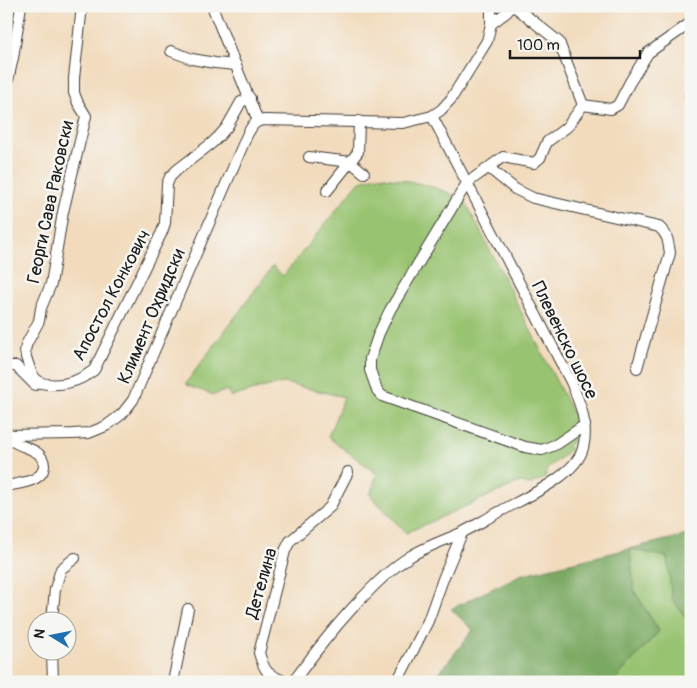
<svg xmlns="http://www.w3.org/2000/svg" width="697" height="688" font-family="Pangolin,sans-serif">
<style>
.green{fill:#98c370;stroke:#5a7046}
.forest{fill:#7aa962;stroke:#4b623f}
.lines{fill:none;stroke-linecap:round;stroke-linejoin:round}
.minor-casing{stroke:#3c3934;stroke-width:12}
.minor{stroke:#fff;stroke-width:10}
.labels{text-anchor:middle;stroke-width:5;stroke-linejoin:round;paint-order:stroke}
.street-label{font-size:18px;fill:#1c1c1c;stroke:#f6f6f2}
</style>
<rect width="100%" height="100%" fill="#f6f6f2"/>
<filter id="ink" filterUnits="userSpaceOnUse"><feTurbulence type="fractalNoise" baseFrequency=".02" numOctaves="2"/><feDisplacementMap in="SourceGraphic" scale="10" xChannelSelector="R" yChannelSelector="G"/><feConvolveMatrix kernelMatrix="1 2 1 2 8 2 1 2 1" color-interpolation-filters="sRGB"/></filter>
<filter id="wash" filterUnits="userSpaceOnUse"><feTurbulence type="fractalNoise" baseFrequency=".0096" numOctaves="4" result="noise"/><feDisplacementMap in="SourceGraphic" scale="20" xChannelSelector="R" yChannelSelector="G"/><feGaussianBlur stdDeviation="1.12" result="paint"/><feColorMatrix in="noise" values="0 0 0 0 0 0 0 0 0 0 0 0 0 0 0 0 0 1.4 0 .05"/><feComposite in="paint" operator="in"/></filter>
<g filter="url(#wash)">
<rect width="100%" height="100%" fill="#f2dbbd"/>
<g class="green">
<path d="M376,176C405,179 439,186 465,201L574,416L575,438L568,446L571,449L547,469L545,478L528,485L520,482L406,533L370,495L377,474L328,437L344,397L284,383L265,387L231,397L227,390L214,395L188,386L186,383L273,266L283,276L359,182Z"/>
<path d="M630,548L667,557L672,599L687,619H691V682H613L659,631L634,591Z"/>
</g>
<path class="forest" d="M691,534V619H687L672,599L667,557L630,549L634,591L659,631L613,682H432L473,630L451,609L520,575Z"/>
</g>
<g filter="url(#ink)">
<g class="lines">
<defs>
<g id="minor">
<path d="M212,6L258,121"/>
<path d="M514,6L559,42L583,105"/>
<path d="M491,24L507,12L511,6"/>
<path d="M171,51L192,59L215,63L236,65"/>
<path d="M6,89L13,58L21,6"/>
<path d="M690,96L691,95"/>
<path d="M583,105L567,127L547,142L540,158L534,163L503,157L467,183L390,310L379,333L370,359V370L377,390L382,396L525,447L542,450L557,444L585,425"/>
<path d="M583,105L611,109L618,105L630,82L648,53L689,24L691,21"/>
<path d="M258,121L265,120L403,123L432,116L441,110L451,99L487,41L491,24V6"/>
<path d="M309,157L351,162L364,173"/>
<path d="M489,168L515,189L533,198L659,227C668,235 668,241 670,253L637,368"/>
<path d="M327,191L358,152L359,121"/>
<path d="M6,366H16L35,385"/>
<path d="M41,383L35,378L31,372L26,357L25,350L27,343L39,321L41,308L51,284L63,212L86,116L78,103L74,93V78L82,6"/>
<path d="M41,383C60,387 79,382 94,370L162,232L165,223L167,184L170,177L177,170L212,143L220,135L227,127L241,102L250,98"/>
<path d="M6,435L73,434L89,433L106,426L122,414L133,400L248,133L253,125L258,121"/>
<path d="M6,486C19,483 44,482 44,465C44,460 40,454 36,452C28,447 19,446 11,440L10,434"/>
<path d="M52,620L55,589L61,569L75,558"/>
<path d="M52,650L53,682"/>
<path d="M173,682L188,609"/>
<path d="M286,682C267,674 265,673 259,653L285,551L290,541L330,507L348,472"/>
<path d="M293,682C315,652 337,623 363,597C377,582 392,568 409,557C425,547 443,541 461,533C474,527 487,518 501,511C524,498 576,476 583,448C589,425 580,403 571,382L432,116"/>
<path d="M397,682L428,621L443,579L462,533"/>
</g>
</defs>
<use href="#minor" class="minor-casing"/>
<use href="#minor" class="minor"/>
</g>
</g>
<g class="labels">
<g class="street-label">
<text transform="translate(50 202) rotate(-78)" y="6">Георги Сава Раковски</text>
<text transform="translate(111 295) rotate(-62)" y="6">Апостол Конкович</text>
<text transform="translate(151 316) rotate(-67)" y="6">Климент Охридски</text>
<text transform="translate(565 340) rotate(64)" y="6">Плевенско шосе</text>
<text transform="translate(261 583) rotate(-74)" y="6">Детелина</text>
</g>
</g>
<rect width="697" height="688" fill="none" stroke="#f6f6f2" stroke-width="25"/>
<g transform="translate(52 636) rotate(280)"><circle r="24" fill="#f6f6f2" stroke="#9f9f9c"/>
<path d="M0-4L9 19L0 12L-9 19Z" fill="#1f6fb2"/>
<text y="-8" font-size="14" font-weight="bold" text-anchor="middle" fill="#1c1c1c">N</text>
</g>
<path d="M510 50v8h130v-8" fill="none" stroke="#1c1c1c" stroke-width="2.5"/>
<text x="517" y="50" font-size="15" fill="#1c1c1c" stroke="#f6f6f2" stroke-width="4" paint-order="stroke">100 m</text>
</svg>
